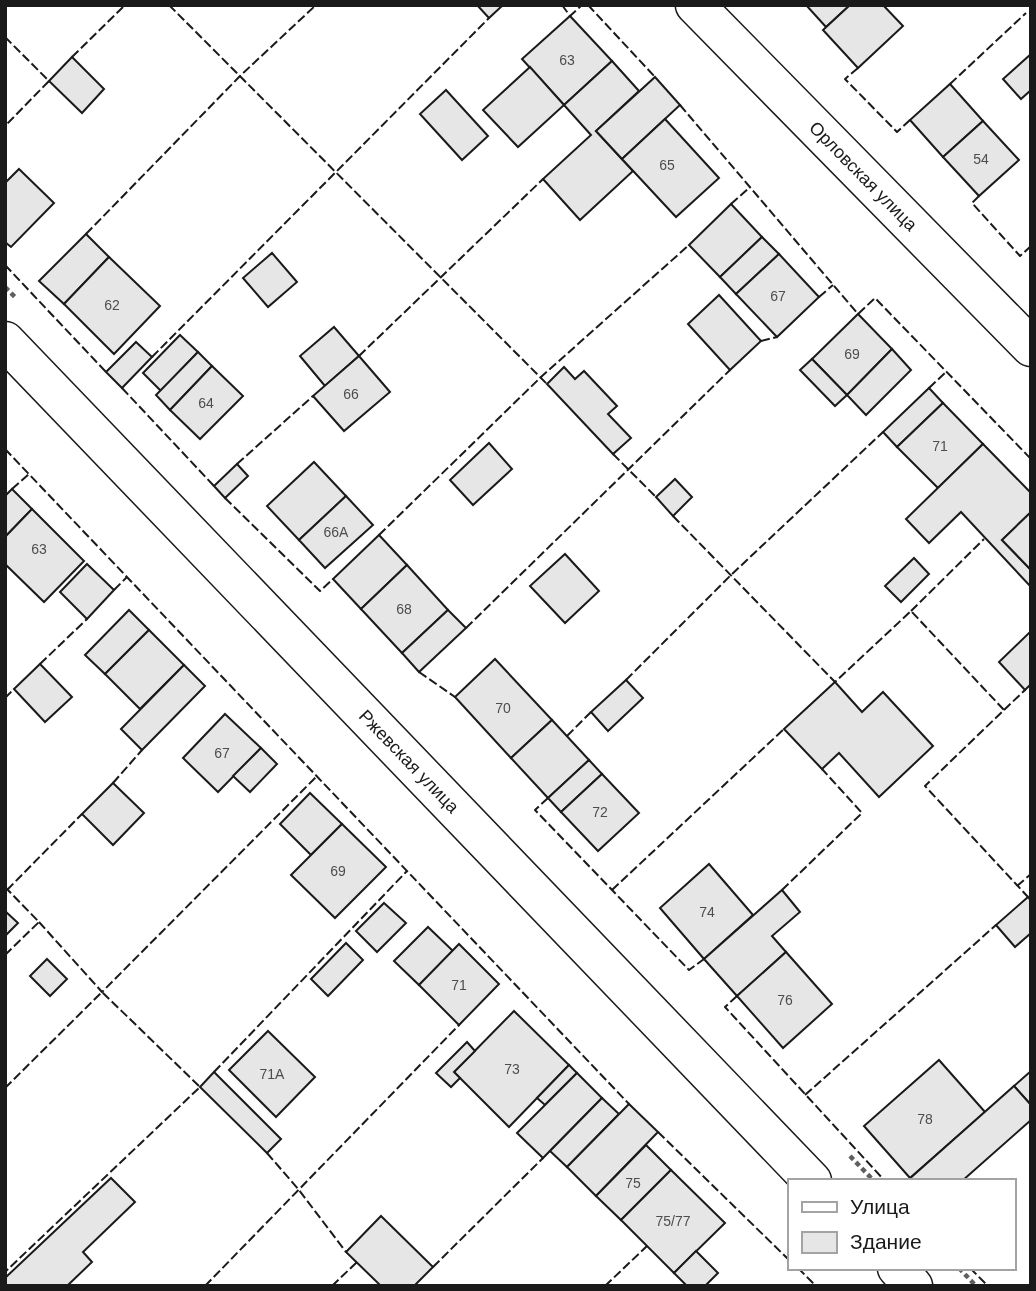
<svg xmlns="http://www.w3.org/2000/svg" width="1036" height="1291" font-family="Helvetica,sans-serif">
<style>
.building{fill:#e6e6e6;stroke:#1a1a1a;stroke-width:2}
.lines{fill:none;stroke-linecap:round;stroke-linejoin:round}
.street-casing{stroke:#1a1a1a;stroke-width:41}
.path{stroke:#5f5f5f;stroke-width:4.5;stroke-dasharray:5 3.5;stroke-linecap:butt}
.street{stroke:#fff;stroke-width:38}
.fence{stroke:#1a1a1a;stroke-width:2;stroke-dasharray:9 3.5;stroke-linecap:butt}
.labels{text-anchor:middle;stroke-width:5;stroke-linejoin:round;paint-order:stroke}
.number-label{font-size:14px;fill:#4d4d4d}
.street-label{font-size:18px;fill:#1a1a1a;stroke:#fff}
</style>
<rect width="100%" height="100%" fill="#fff"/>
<g class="building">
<path d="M477,5H503L489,18Z"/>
<path d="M806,5H850L826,27Z"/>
<path d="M850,5H883L903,26L858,68L823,30Z"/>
<path d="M570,16L612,61L564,105L522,59Z"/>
<path d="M1031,54V90L1021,99L1003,79Z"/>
<path d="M72,57L104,89L82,113L49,81Z"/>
<path d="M612,61L639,91L596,131L633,171L580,220L543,179L591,135L564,105Z"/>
<path d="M530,67L564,105L518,147L483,110Z"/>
<path d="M655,77L680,105L622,159L596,131Z"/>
<path d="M950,84L983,121L943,157L910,120Z"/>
<path d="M446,90L488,136L462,160L420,114Z"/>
<path d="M665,119L719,178L676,217L622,159Z"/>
<path d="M983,121L1019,160L979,196L943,157Z"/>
<path d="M19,169L54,203L11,247L5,242V183Z"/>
<path d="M731,204L762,237L720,277L689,245Z"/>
<path d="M86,234L109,257L64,304L39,281Z"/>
<path d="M762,237L779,254L736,294L720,277Z"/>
<path d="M272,253L297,282L268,307L243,278Z"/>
<path d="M779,254L819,297L777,337L736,294Z"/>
<path d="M109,257L160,306L114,354L64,304Z"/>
<path d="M719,295L761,341L730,370L688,324Z"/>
<path d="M858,314L892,349L847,395L812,359Z"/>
<path d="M334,327L359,356L325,386L300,356Z"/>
<path d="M180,335L198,352L161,391L143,373Z"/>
<path d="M136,342L152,357L122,388L106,372Z"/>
<path d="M892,349L911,370L866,415L847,395Z"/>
<path d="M198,352L212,366L170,410L156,395Z"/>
<path d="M359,356L390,392L344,431L313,396Z"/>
<path d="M812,359L847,395L835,406L800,370Z"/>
<path d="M212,366L243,396L200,439L170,410Z"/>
<path d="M564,367L575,379L584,371L617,406L608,414L631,438L613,454L547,384Z"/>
<path d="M929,388L943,403L897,447L883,432Z"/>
<path d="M943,403L983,444L938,488L897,447Z"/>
<path d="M489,443L512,469L473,505L450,480Z"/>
<path d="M983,444L1031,493V512L1002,540L1031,570V587L961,512L929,543L906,519Z"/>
<path d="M314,462L346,496L299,540L267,506Z"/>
<path d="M237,464L248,476L225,498L214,486Z"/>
<path d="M675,479L692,497L673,516L656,497Z"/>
<path d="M12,489L32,509L5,537V496Z"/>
<path d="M346,496L373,525L325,568L299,540Z"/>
<path d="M32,509L84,561L44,602L5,564V537Z"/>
<path d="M1031,512V570L1002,540Z"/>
<path d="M379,535L407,565L361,609L333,579Z"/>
<path d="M565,554L599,591L565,623L530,586Z"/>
<path d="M914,558L929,574L901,602L885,586Z"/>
<path d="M87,564L114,590L87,619L60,592Z"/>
<path d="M407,565L448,610L402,653L361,609Z"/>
<path d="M129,610L149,630L105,674L85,655Z"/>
<path d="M448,610L466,628L419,672L402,653Z"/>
<path d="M149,630L184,665L140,709L105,674Z"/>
<path d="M1031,631V684L1025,690L999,662Z"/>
<path d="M495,659L552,720L511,758L455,697Z"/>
<path d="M40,664L72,697L45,722L14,689Z"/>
<path d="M184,665L205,686L142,750L121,729Z"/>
<path d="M626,680L643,698L608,731L591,712Z"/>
<path d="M835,682L862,712L883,692L933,746L879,797L839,753L822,769L784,729Z"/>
<path d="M225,714L261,748L218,792L183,758Z"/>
<path d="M552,720L589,760L548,798L511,758Z"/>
<path d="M261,748L277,764L250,792L233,776Z"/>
<path d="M589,760L602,774L561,812L548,798Z"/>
<path d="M602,774L639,813L598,851L561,812Z"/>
<path d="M113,783L144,813L113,845L82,814Z"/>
<path d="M310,793L342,824L311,855L280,824Z"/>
<path d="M342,824L386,867L335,918L291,875Z"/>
<path d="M709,864L753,915L704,959L660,908Z"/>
<path d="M782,890L800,912L772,936L786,952L737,996L704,959Z"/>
<path d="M1028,897L1031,901V933L1015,947L996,925Z"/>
<path d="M384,903L406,923L377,952L356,931Z"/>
<path d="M5,911L18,923L5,936Z"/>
<path d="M428,927L453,951L419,985L394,961Z"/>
<path d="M346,943L363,960L328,996L311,979Z"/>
<path d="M459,944L499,984L459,1025L419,985Z"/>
<path d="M786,952L832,1004L783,1048L737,996Z"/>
<path d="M47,959L67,979L50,996L30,976Z"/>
<path d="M514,1011L569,1065L509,1127L454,1072Z"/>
<path d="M268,1031L315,1077L276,1117L229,1070Z"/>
<path d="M467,1042L475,1051L454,1072L460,1078L451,1087L436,1073Z"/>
<path d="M939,1060L985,1112L910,1178L864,1126Z"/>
<path d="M569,1065L577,1073L545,1105L537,1098Z"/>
<path d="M1031,1071V1105L1014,1086Z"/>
<path d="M214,1072L281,1139L267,1153L200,1087Z"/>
<path d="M577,1073L602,1098L543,1158L517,1133Z"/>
<path d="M1014,1086L1031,1105V1120L962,1181H907Z"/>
<path d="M602,1098L619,1114L567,1167L550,1151Z"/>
<path d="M629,1104L658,1132L596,1196L567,1167Z"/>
<path d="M646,1145L671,1170L621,1220L596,1196Z"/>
<path d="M671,1170L725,1223L674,1273L621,1220Z"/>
<path d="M111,1178L135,1202L83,1252L92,1262L67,1286H6L5,1278Z"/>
<path d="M381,1216L433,1267L414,1286H381L346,1252Z"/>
<path d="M696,1251L718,1273L705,1286H687L674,1273Z"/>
</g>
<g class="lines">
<defs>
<g id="street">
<path id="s1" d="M695,5L1031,347"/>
<path id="s2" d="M5,341L812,1181"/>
<path d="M897,1268L913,1286"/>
</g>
</defs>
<use href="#street" class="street-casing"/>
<g class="path">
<path d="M5,287L17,299"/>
<path d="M850,1156L874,1181"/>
<path d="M959,1268L976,1286"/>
</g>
<use href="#street" class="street"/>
<g class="fence">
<path d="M169,5L547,384"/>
<path d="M562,5L570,16L582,5"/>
<path d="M588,5L655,77"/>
<path d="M780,5H784"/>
<path d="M5,37L49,81L5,126"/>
<path d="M72,57L125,5"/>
<path d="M858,68L845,79L897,132L910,120"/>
<path d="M950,84L1026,13"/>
<path d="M680,105L858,314L875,298L1031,459"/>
<path d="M979,196L972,203L1020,256L1031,246"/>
<path d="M731,204L750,187"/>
<path d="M86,234L240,76L316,5"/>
<path d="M5,265L106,372"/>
<path d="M819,297L833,285"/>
<path d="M761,341L777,337"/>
<path d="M359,356L543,179"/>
<path d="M152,357L489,18"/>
<path d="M122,388L214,486"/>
<path d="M929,388L946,372"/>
<path d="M5,449L629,1104"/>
<path d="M613,454L656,497"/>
<path d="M237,464L313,396"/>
<path d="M12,489L29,474"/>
<path d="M225,498L320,591L333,579"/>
<path d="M673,516L835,682L911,611L1004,710L925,786L1028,897"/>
<path d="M379,535L541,377L689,245"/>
<path d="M114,590L127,577"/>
<path d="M911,611L984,539"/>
<path d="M466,628L730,370"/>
<path d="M40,664L87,619"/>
<path d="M419,672L455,697"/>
<path d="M626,680L731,575L883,432"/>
<path d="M5,698L14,689"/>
<path d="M1004,710L1025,690"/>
<path d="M567,736L591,712"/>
<path d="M113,783L142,750"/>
<path d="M548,798L535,810L689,970L704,959"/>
<path d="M1017,886L1031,874"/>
<path d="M7,890L82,814"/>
<path d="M612,890L784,729"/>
<path d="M782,890L862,813L822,769"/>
<path d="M39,922L102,992L317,776"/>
<path d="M5,955L39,922L6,888"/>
<path d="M737,996L725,1007L885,1181"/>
<path d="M214,1072L407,871"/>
<path d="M5,1088L102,992L200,1087L5,1272"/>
<path d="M805,1095L996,925"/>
<path d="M658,1132L789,1260"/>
<path d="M267,1153L299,1190L346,1252"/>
<path d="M433,1267L543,1158"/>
<path d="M798,1268L816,1286"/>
<path d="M970,1268L988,1286"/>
<path d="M205,1286L459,1025"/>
<path d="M332,1286L357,1262"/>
<path d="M605,1286L647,1246"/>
</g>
</g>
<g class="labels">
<g class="number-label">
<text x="567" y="65">63</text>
<text x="981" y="164">54</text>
<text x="667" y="170">65</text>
<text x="778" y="301">67</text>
<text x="112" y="310">62</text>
<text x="852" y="359">69</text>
<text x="351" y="399">66</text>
<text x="206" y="408">64</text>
<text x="940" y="451">71</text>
<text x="336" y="537">66А</text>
<text x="39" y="554">63</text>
<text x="404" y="614">68</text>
<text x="503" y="713">70</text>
<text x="222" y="758">67</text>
<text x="600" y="817">72</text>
<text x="338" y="876">69</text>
<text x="707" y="917">74</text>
<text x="459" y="990">71</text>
<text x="785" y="1005">76</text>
<text x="512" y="1074">73</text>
<text x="272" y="1079">71А</text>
<text x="925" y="1124">78</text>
<text x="633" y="1188">75</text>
<text x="673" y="1226">75/77</text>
</g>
<g class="street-label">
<text dy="6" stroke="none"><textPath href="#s1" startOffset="240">Орловская улица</textPath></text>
<text dy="6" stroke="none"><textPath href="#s2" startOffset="583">Ржевская улица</textPath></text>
</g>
</g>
<rect width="1036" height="1291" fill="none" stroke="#1a1a1a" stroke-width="14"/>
<rect x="788" y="1179" width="228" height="91" fill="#ffffff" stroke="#a3a3a3" stroke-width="2"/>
<rect x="802" y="1202" width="35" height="10" fill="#ffffff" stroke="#a3a3a3" stroke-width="2"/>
<text x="850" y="1214" font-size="21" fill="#1a1a1a">Улица</text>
<rect x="802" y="1232" width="35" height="21" fill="#e6e6e6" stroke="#a3a3a3" stroke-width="2"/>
<text x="850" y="1249" font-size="21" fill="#1a1a1a">Здание</text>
</svg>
